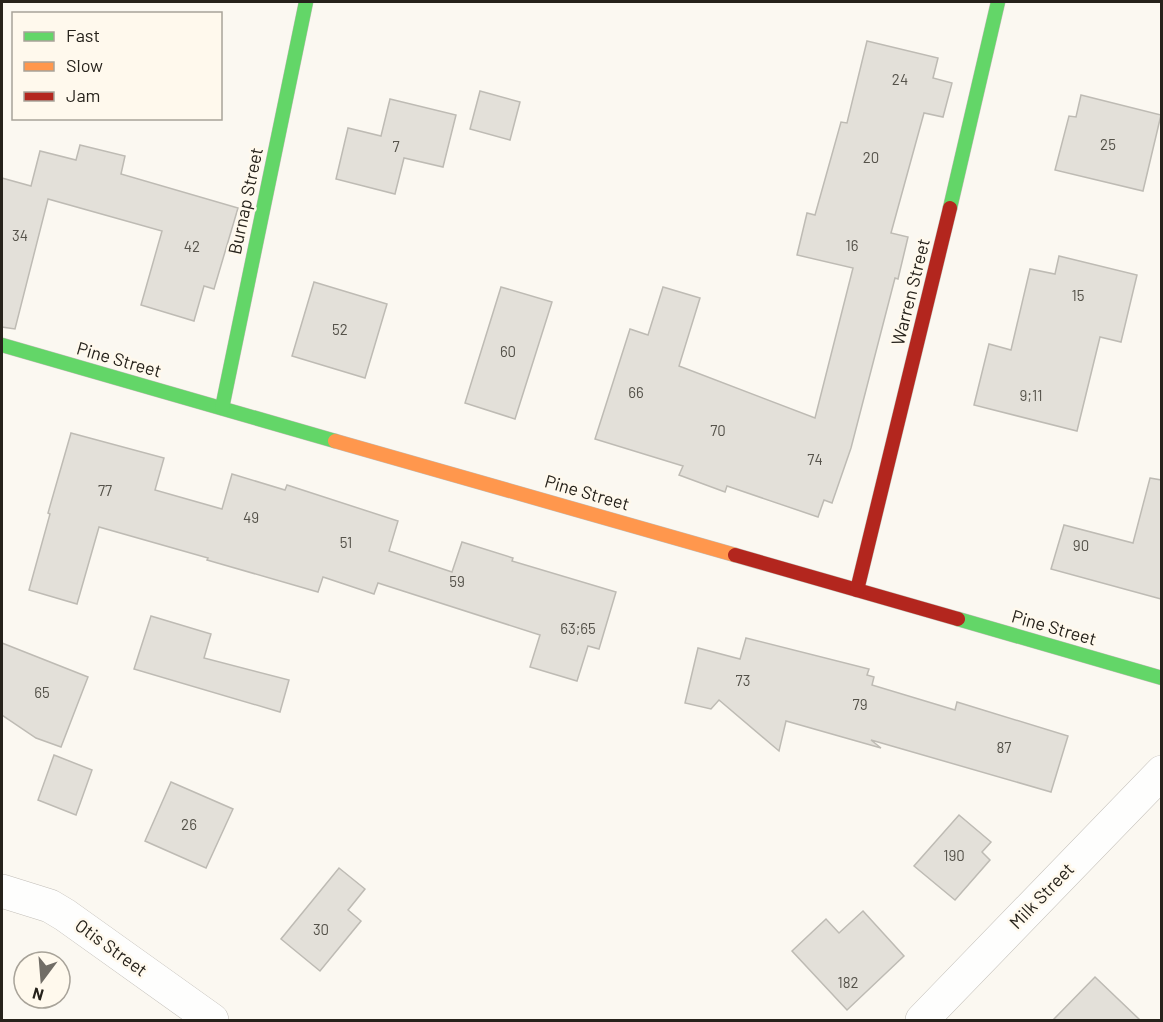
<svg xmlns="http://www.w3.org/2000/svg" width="1163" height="1022" font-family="Barlow,sans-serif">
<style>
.building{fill:#e3e0d9;stroke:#bebbb4;stroke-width:1.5}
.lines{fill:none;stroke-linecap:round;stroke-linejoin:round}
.street-casing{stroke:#c2beb8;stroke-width:34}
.fast-casing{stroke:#c2beb8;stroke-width:15}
.slow-casing{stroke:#c2beb8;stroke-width:15}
.jam-casing{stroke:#c2beb8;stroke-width:15}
.street{stroke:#fefefd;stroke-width:33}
.fast{stroke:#63d668;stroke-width:14}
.slow{stroke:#ff974d;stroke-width:14}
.jam{stroke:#b3261e;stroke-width:14}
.labels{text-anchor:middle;stroke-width:5;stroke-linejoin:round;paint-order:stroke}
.number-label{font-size:15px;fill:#55524a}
.street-label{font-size:18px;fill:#26221b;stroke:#fff9ed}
</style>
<rect width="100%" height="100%" fill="#fbf8f1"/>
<g class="building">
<path d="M867,41L938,58L933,78L952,83L943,117L924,113L891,233L908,237L898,279L895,278L851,448L832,503L824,500L818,517L727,486L725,492L679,475L683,466L595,439L630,329L648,335L663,287L700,298L679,366L815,418L853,268L797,255L807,213L815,215L841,122L847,123Z"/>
<path d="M480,91L520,102L510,140L470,129Z"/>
<path d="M1081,95L1161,115L1143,191L1055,170L1069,116L1076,117Z"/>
<path d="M390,99L456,115L443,167L404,158L395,194L336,179L348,128L381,136Z"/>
<path d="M80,145L125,156L121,174L238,208L214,289L204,286L194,321L141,305L162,231L48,199L15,329L2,327V178L31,186L40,151L76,160Z"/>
<path d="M1059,256L1137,275L1121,342L1100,337L1077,431L974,405L989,344L1011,350L1030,269L1055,274Z"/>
<path d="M314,282L387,304L365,378L292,356Z"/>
<path d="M501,287L552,302L515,419L465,403Z"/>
<path d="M71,433L164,458L155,490L222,509L232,474L285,490L287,485L398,521L389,551L452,572L462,542L513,558L512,561L616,592L599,649L588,646L577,681L530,667L540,635L378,583L374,594L323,577L318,592L207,560L208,558L99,527L77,604L29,590L50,514L48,513Z"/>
<path d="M1150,478L1161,480V599L1051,569L1064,525L1133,543Z"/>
<path d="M151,616L211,634L204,658L289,680L280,712L134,669Z"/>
<path d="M746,638L869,669L867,675L874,677L872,685L955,710L957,702L1068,736L1051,792L871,740L881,748L786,721L779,751L719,700L711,709L685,703L698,648L740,659Z"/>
<path d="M2,643L88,677L61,747L36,738L2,715Z"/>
<path d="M54,755L92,770L76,815L38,800Z"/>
<path d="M171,782L233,809L206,868L145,841Z"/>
<path d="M959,815L991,842L982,852L990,860L955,900L914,866Z"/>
<path d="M339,868L365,889L348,910L361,921L320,971L281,939Z"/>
<path d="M863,911L904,956L847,1010L792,951L826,919L839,933Z"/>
<path d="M1095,977L1140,1020H1053Z"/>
</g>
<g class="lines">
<defs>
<g id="street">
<path d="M2,891L50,906L65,915L212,1020"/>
<path d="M922,1020L1162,772"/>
</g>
<g id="fast">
<path d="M950,208L998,2"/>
<path d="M2,345L335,441"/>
<path d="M222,408L306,2"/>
<path d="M958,619L1162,678"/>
</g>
<path id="slow" d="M335,441L735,555"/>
<g id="jam">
<path d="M735,555L958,619"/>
<path d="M857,590L950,208"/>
</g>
</defs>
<use href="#street" class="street-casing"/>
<use href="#fast" class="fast-casing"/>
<use href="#slow" class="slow-casing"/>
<use href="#jam" class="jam-casing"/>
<use href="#street" class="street"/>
<use href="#fast" class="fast"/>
<use href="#slow" class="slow"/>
<use href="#jam" class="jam"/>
</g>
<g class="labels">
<g class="number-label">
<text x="900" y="85">24</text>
<text x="1108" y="150">25</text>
<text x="396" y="152">7</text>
<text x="871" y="163">20</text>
<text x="20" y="241">34</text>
<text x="852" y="251">16</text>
<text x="192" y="252">42</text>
<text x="1078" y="301">15</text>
<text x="340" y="335">52</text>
<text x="508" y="357">60</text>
<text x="636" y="398">66</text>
<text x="1031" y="401">9;11</text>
<text x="718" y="436">70</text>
<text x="815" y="465">74</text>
<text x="105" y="496">77</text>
<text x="251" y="523">49</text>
<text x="346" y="548">51</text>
<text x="1081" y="551">90</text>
<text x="457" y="587">59</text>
<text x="578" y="634">63;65</text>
<text x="743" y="686">73</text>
<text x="42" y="698">65</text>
<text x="860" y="710">79</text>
<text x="1004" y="753">87</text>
<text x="189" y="830">26</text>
<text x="954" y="861">190</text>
<text x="321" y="935">30</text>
<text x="848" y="988">182</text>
</g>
<g class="street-label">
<text transform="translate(246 201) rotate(-78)" y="6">Burnap Street</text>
<text transform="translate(911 292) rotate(-76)" y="6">Warren Street</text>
<text transform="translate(119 360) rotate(16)" y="6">Pine Street</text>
<text transform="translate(587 493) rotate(16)" y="6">Pine Street</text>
<text transform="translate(1054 628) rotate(16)" y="6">Pine Street</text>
<text transform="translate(1042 896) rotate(-46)" y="6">Milk Street</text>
<text transform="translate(111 948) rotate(36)" y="6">Otis Street</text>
</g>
</g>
<rect width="1163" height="1022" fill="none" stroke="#26221b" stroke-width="6"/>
<rect x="12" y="12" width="210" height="108" fill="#fff9ed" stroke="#a8a399" stroke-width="1.5"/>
<rect x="24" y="32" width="30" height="9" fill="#63d668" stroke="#a8a399" stroke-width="1.5"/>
<text x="66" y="42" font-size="18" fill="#26221b">Fast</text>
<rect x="24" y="62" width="30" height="9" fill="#ff974d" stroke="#a8a399" stroke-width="1.5"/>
<text x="66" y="72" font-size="18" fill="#26221b">Slow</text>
<rect x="24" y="92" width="30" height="9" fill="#b3261e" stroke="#a8a399" stroke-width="1.5"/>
<text x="66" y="102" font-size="18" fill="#26221b">Jam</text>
<g transform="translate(42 980) rotate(196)"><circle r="28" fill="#fff9ed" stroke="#a8a399" stroke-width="1.5"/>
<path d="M0-4.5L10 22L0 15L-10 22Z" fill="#716d66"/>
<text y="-9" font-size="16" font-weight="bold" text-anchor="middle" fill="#26221b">N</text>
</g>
</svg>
